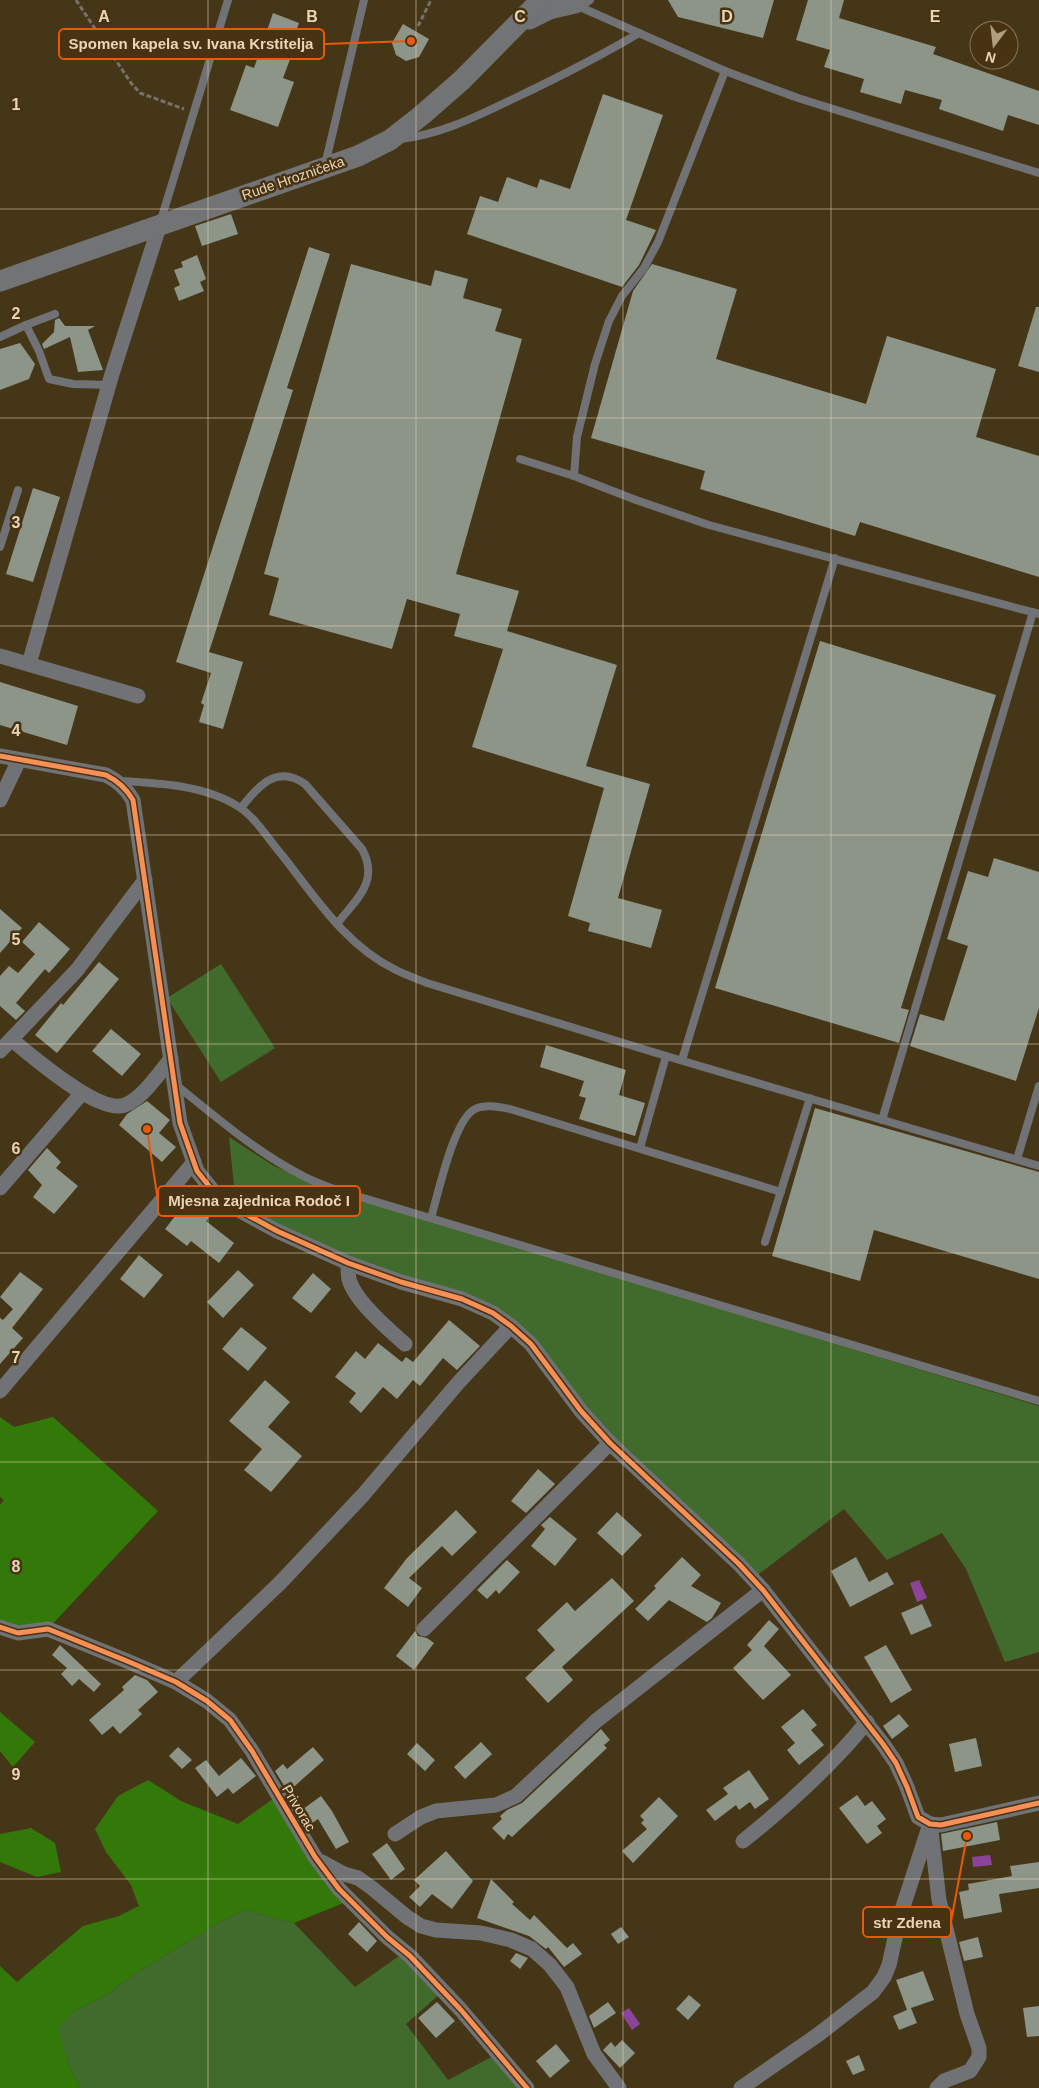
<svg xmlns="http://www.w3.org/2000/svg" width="1039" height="2088" font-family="Helvetica,sans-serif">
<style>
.green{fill:#416b2d}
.forest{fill:#33790a}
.water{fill:#8c449a}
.building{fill:#8d9588}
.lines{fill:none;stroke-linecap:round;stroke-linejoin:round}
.path{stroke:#75726c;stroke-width:3;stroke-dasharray:5 2.5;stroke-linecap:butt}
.lane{stroke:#707276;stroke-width:8}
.street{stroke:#707276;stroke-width:15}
.secondary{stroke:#727374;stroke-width:21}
.cycleway-casing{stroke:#473312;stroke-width:8}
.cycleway{stroke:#f78f57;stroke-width:5}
.grid{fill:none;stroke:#ead6b7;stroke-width:1;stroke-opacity:0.55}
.labels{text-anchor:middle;stroke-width:5;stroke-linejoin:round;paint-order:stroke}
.street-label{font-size:14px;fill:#ead6b7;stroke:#473312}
.grid-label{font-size:16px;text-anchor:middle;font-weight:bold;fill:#ead6b7;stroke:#473312;stroke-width:5;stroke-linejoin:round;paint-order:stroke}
.leader{fill:none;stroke:#e8590c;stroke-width:2}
.callout-dot{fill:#e8590c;stroke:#473312;stroke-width:2}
.callout{fill:#473312;stroke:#e8590c;stroke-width:2}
.callout-label{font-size:15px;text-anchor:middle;font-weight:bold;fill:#ead6b7}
</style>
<rect width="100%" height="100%" fill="#453618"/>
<g class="green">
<path d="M221,964L275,1048L221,1082L167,998Z"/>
<path d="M229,1137L274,1166L321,1187L1039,1406V1652L1005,1662L966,1569L942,1533L887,1560L844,1509L755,1577L612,1435L569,1388L524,1331L352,1260L236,1205Z"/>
<path d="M245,1910L294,1923L355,1987L399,1956L441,1993L406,2024L448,2080L499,2053L527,2088H81L69,2066L57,2029L72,2012L105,1996L133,1975L225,1919Z"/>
</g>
<g class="forest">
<path d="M0,1417L14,1427L53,1417L158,1511L48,1629L0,1623V1505L4,1500L0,1497Z"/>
<path d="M0,1712L35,1742L13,1767L0,1751Z"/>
<path d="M148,1780L181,1801L238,1824L274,1798L346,1902L294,1923L245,1910L225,1919L133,1975L105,1996L72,2012L58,2029L69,2066L81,2088H0V1966L17,1982L83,1926L119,1916L139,1906L131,1885L106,1852L95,1829L118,1796Z"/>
<path d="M31,1828L55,1843L61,1872L37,1877L0,1862V1834Z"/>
</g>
<g class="water">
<path d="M919,1580L927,1598L917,1602L910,1583Z"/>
<path d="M990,1855L992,1865L973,1867L972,1857Z"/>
<path d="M629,2008L640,2024L632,2030L621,2013Z"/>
</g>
<g class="building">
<path d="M668,0H774L763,38L678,17Z"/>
<path d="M808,0H844L839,18L936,47L933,54L1039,91V125L1008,115L1003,131L939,109L942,100L905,90L901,104L860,92L864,79L824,67L830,50L796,40Z"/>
<path d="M273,13L299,23L293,40L299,43L295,55L292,54L283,78L294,82L278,127L230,110L246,65L254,68Z"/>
<path d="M403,24L429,39L419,57L406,61L396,55L392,43Z"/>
<path d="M603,94L663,115L626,220L656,230L639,265L622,287L467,234L480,196L498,202L507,177L537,188L540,179L570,189Z"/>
<path d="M231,214L238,234L202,246L195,226Z"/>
<path d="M309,247L330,254L287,388L293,390L209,652L243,662L223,729L199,722L204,705L201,703L211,673L176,662Z"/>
<path d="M197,255L206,279L200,282L204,291L179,301L174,288L180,285L174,270L183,267L181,262Z"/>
<path d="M351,264L431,286L435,270L468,279L463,298L502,309L495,331L522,339L456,574L519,591L507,631L617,665L586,766L650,784L618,898L662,910L651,948L588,931L590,923L568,916L604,788L472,747L503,649L454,636L460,614L407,599L392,649L269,615L279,578L264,574Z"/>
<path d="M652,264L737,289L716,359L866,404L887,336L996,369L976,437L1039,456V577L860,522L855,536L700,489L705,471L591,438L633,291Z"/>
<path d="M1036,307H1039V372L1018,366Z"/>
<path d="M59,318L65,326H95L88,330L103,370L78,372L70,337L44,349L42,344L54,332L55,320Z"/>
<path d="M20,343L35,364L29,379L0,390V349Z"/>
<path d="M33,488L60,497L33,582L6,574Z"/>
<path d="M820,641L996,695L901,1008L909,1010L899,1043L715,988Z"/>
<path d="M0,682L78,706L67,745L0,725Z"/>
<path d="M994,858L1039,872V1008L1016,1081L910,1046L920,1014L944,1021L968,946L947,939L968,871L988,877Z"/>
<path d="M0,909L22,928L0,953Z"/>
<path d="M39,922L70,949L49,973L45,969L16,1003L25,1011L16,1020L0,1006V976L9,966L18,973L35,954L22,942Z"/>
<path d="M99,962L119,979L57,1053L35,1035L61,1003L63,1005Z"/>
<path d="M111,1029L141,1054L122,1076L92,1051Z"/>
<path d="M546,1045L626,1070L619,1095L645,1103L635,1136L579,1119L586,1098L579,1096L584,1081L540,1067Z"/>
<path d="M147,1101L170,1120L159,1133L176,1147L162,1162L119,1125L127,1114Z"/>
<path d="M815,1108L1039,1172V1279L874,1230L860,1281L772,1256Z"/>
<path d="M47,1148L61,1162L56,1168L78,1186L54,1214L33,1197L42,1185L28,1170Z"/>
<path d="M187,1201L209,1217L206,1221L234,1243L219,1263L191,1241L187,1246L165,1229Z"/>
<path d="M139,1255L163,1275L144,1298L120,1279Z"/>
<path d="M238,1270L254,1285L223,1318L207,1302Z"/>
<path d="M20,1272L43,1289L12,1328L23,1338L0,1364V1318L3,1320L13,1309L0,1297Z"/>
<path d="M313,1273L331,1289L311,1313L292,1298Z"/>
<path d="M449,1320L480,1346L457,1370L443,1358L420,1386L413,1380L397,1399L383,1387L361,1413L349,1402L356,1393L335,1377L356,1351L365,1359L378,1343L402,1362L406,1357L413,1362Z"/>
<path d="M241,1327L267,1348L248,1371L222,1349Z"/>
<path d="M265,1380L290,1402L268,1427L302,1456L271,1492L244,1470L262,1449L229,1421Z"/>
<path d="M538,1469L555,1484L526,1513L511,1501Z"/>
<path d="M456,1510L477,1532L452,1556L442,1546L409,1578L422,1588L408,1607L384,1588L407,1558Z"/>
<path d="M617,1512L642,1535L622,1556L597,1533Z"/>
<path d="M550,1517L577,1539L555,1566L531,1546L545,1529L541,1525Z"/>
<path d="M682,1557L701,1575L691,1586L721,1603L712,1618L707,1622L669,1600L648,1621L635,1609L656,1588L654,1586Z"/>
<path d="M856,1557L869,1582L887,1572L894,1584L850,1607L831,1571Z"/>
<path d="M507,1560L520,1572L499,1594L496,1590L487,1599L477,1590Z"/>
<path d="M612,1578L634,1601L562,1667L573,1680L548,1703L525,1678L555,1650L537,1630L567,1602L575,1611Z"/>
<path d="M922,1604L932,1626L911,1635L901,1613Z"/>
<path d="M769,1620L779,1629L764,1646L791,1675L763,1700L733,1668L752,1650L747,1645Z"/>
<path d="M415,1631L418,1636L427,1638L434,1643L414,1670L396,1656Z"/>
<path d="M60,1645L101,1684L94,1692L79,1679L72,1686L61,1674L67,1668L52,1655Z"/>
<path d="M886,1645L912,1690L891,1703L864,1657Z"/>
<path d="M135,1675L147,1680L158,1692L138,1710L142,1714L120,1734L113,1726L102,1735L89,1720L124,1690L122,1687Z"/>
<path d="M803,1709L817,1725L811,1730L824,1745L799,1765L787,1750L795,1743L781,1727Z"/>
<path d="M899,1714L909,1726L892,1739L883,1726Z"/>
<path d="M601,1729L610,1740L604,1745L607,1748L512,1837L508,1834L504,1840L492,1828L502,1819L500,1816L507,1810L522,1803Z"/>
<path d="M976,1738L982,1766L955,1772L949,1744Z"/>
<path d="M481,1742L492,1754L465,1779L454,1767Z"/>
<path d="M417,1743L435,1760L425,1771L407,1754Z"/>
<path d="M178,1747L192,1760L182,1769L169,1756Z"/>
<path d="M313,1747L324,1760L288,1792L275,1771L283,1764L287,1769Z"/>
<path d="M241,1758L256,1776L233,1794L228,1788L217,1797L195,1768L206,1760L219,1776Z"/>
<path d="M749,1770L769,1799L755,1809L750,1802L739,1810L736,1805L715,1821L706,1810L728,1794L723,1788Z"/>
<path d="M857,1795L865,1806L872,1801L886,1819L877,1826L882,1833L867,1844L839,1808Z"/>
<path d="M321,1796L332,1811L349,1842L336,1849L318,1819L308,1826L299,1812Z"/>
<path d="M659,1797L678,1816L633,1863L622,1851L647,1829L641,1823L644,1820L640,1816Z"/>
<path d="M997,1822L1000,1840L943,1851L941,1834Z"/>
<path d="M387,1843L405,1869L391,1880L372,1854Z"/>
<path d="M446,1851L473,1881L452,1909L432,1894L420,1907L409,1897L420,1886L414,1880Z"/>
<path d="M1039,1862V1888L999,1894L1002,1912L964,1919L959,1892L969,1890L968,1884L1012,1876L1010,1866Z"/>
<path d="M491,1879L514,1902L512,1904L530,1920L534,1915L567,1948L573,1943L582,1954L564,1967L548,1947L546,1949L529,1936L477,1918Z"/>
<path d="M359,1922L377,1941L367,1952L348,1934Z"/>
<path d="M621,1927L629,1937L618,1944L611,1934Z"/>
<path d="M978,1937L983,1957L964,1961L959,1942Z"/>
<path d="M516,1953L528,1958L520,1969L510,1961Z"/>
<path d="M923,1971L934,2000L911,2008L917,2023L899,2030L893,2016L909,2009L907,2010L896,1980Z"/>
<path d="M689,1995L701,2005L688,2020L676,2009Z"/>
<path d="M437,2002L455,2021L436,2038L418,2018Z"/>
<path d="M608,2002L616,2013L594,2028L589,2016Z"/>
<path d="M1039,2006V2036L1027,2037L1023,2008Z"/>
<path d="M622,2040L635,2053L620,2068L603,2050L611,2042L615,2047Z"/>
<path d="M556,2044L570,2061L550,2078L536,2061Z"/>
<path d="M859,2055L865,2070L853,2075L846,2061Z"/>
</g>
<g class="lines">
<g class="path">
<path d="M76,0L131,83L140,93L184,109"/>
<path d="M418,26L431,0"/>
</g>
<g class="lane">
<path d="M590,0L580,7L725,71L798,98L1039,173"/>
<path d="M401,139C443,134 477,116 515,98C557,78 599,57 639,33"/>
<path d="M325,165L364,0"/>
<path d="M161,220L228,0"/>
<path d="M55,314L26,325L39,351L49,379L73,384L109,385"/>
<path d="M0,337L26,325"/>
<path d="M520,459L574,476L636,500L709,525L1039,614"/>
<path d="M574,476L577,437L595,364L609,321L622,296L644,268L658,242L725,71"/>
<path d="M0,547L18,490"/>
<path d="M118,781C158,783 205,785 239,807C256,818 269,840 282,855C315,897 346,946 396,970C406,975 417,979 427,983L666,1056L1039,1166"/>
<path d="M241,808C258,786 277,764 305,784L362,849C380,882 356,899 337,924"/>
<path d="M682,1060L835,558"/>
<path d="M175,1084C216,1117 257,1153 305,1177C315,1182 326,1186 337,1190L1039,1401"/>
<path d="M882,1120L1033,612"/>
<path d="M640,1148L666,1056"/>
<path d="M1017,1159L1039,1086"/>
<path d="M431,1218C438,1194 454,1119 475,1109C485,1104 499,1107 510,1109L781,1192"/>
<path d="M765,1242L810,1098"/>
</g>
<g class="street">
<path d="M0,656L138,696"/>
<path d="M29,664L112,374L160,224"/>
<path d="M0,756L106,775C118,781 126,788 133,800L180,1123L197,1171L213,1191L233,1207L277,1231L348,1263L401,1282L462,1299L493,1313L511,1326L531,1344L581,1411L610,1443L739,1564L763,1590L883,1744L896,1763L907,1787L918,1817L930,1824L941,1825L1039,1803"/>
<path d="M0,800L19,760"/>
<path d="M12,1040C33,1057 99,1115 125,1105C142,1099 159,1073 171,1059"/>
<path d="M0,1051L77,970L145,880"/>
<path d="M0,1188L82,1093"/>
<path d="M348,1263C348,1268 348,1274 349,1279C354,1300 389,1330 405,1344"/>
<path d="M0,1391L194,1162"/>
<path d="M0,1627L18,1633L48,1629L127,1661L176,1682L207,1701L230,1720L252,1751L315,1857L339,1889L387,1937L410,1956L461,2010L527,2088"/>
<path d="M424,1629L610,1443"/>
<path d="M176,1682L280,1583L363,1495L458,1383L511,1326"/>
<path d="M931,1831L939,1900L967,2014L979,2048V2057L970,2071L944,2081L937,2088"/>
<path d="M395,1834L421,1817L436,1811L496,1805L516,1796L596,1721L763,1590"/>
<path d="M743,1841C788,1805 830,1767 867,1722"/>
<path d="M322,1862L344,1874L358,1878L372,1888L407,1917L421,1926L436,1930L481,1933L511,1940L532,1949L550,1965L567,1987L594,2054L619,2088"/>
<path d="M741,2088L819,2034L873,1992L884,1977L889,1965L900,1916L930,1824"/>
</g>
<g class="secondary">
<path d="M529,19L549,9L575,3"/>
<path d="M0,281L358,156L390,140L422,115L462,80L541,0"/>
</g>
<defs>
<g id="cycleway">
<path d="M0,756L106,775C118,781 126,788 133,800L180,1123L197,1171L213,1191L233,1207L277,1231L348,1263L401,1282L462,1299L493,1313L511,1326L531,1344L581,1411L610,1443L739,1564L763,1590L883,1744L896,1763L907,1787L918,1817L930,1824L941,1825L1039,1803"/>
<path d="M0,1627L18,1633L48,1629L127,1661L176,1682L207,1701L230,1720L252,1751L315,1857L339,1889L387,1937L410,1956L461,2010L527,2088"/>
</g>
</defs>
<use href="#cycleway" class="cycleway-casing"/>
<use href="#cycleway" class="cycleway"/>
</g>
<path class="grid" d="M208,0V2088M416,0V2088M623,0V2088M831,0V2088M0,209H1039M0,418H1039M0,626H1039M0,835H1039M0,1044H1039M0,1253H1039M0,1462H1039M0,1670H1039M0,1879H1039"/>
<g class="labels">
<g class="street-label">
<text transform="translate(293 178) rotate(-19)" y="5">Rude Hrozničeka</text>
<text transform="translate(299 1808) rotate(59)" y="5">Privorac</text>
</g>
</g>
<g class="grid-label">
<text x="104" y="22">A</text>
<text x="312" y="22">B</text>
<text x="520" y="22">C</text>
<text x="727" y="22">D</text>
<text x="935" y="22">E</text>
<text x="16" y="110">1</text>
<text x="16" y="319">2</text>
<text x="16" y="528">3</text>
<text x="16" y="736">4</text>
<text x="16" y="945">5</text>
<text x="16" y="1154">6</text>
<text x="16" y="1363">7</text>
<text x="16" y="1572">8</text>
<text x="16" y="1780">9</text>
</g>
<path class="leader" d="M411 41L324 44M147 1129L158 1201M967 1836L951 1922"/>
<g class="callout-dot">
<circle cx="411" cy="41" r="5"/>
<circle cx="147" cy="1129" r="5"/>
<circle cx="967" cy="1836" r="5"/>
</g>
<g class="callout">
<rect x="59" y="29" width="265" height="30" rx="5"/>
<rect x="158" y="1186" width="202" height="30" rx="5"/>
<rect x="863" y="1907" width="88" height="30" rx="5"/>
</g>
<g class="callout-label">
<text x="191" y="49">Spomen kapela sv. Ivana Krstitelja</text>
<text x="259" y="1206">Mjesna zajednica Rodoč I</text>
<text x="907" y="1928">str Zdena</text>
</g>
<g transform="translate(994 45) rotate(195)"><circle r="24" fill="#473312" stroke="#887454"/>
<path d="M0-4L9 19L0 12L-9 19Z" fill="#b09e7f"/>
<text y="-8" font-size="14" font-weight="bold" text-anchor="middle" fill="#ead6b7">N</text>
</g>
</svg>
